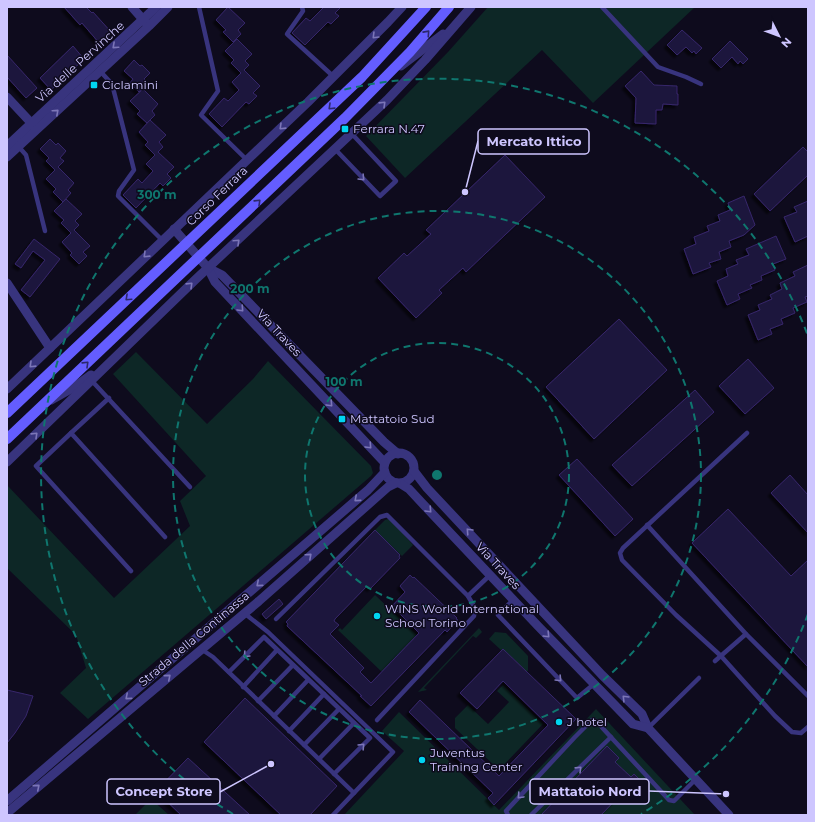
<svg xmlns="http://www.w3.org/2000/svg" width="815" height="822" font-family="Montserrat,sans-serif">
<style>
.green{fill:#0d2726}
.building{fill:#1f163e;stroke:#36276b;filter:url(#shadow)}
.lines{fill:none;stroke-linecap:round;stroke-linejoin:round}
.service{stroke:#38347e;stroke-width:4.5}
.minor{stroke:#38347e;stroke-width:9}
.secondary{stroke:#645dff;stroke-width:10}
.oneway{stroke:#2c286c}
.oneway2{stroke:#7c76b8}
.ring{fill:none;stroke:#0f766e;stroke-width:2;stroke-dasharray:7 5}
.poi-dot{fill:#00d5f1;stroke:#0e0b1d;stroke-width:1.5}
.labels{text-anchor:middle;stroke-width:3;stroke-linejoin:round;paint-order:stroke}
.street-label{font-size:12px;fill:#cec6ff;stroke:#0e0b1d}
.poi-label{font-size:12px;fill:#cec6ff;stroke:#0e0b1d;text-anchor:start}
.centre{fill:#0f766e;stroke:#0e0b1d;stroke-width:2}
.ring-label{font-size:12px;text-anchor:middle;font-weight:bold;fill:#0f766e;stroke:#0e0b1d;stroke-width:3;stroke-linejoin:round;paint-order:stroke}
.leader{fill:none;stroke:#cec6ff;stroke-width:1.5}
.callout-dot{fill:#cec6ff;stroke:#0e0b1d;stroke-width:1.5}
.callout{fill:#0e0b1d;stroke:#cec6ff;stroke-width:1.5}
.callout-label{font-size:13px;text-anchor:middle;font-weight:bold;fill:#cec6ff}
</style>
<defs>
<filter id="shadow"><feDropShadow dx="-3" dy="3" stdDeviation="1" flood-color="#0009"/></filter>
</defs>
<rect width="100%" height="100%" fill="#0e0b1d"/>
<g class="green">
<path d="M488,7H695L593,103L542,50L405,178L366,136L448,52Z"/>
<path d="M136,352L207,424L253,379L268,361L371,466L373,473L371,476L88,719L60,693L86,668L76,635L7,568V485L114,598L190,526L180,501L206,476L113,374Z"/>
<path d="M388,519L391,520L413,545L402,556L375,530L385,520Z"/>
<path d="M375,595L417,635L382,672L338,630L340,628L342,630Z"/>
<path d="M479,628L482,632L476,638L473,636L424,688L427,690L418,692Z"/>
<path d="M495,632L506,633L528,656V670L527,672L503,649L501,650L489,639Z"/>
<path d="M503,685L543,724L499,770L455,728V718L468,705L488,724L509,702L497,691Z"/>
<path d="M596,709L695,815H344L404,751L382,731L399,712L499,810Z"/>
<path d="M151,799L169,815H135Z"/>
</g>
<g class="building">
<path d="M64,7H86L92,13L93,12L112,33L100,44L82,23L80,25Z"/>
<path d="M228,7L245,23L238,30L241,34L233,42L223,32L226,30L216,20Z"/>
<path d="M324,7H341L335,13L339,16L331,24L328,22L305,45L292,33L306,18L310,21Z"/>
<path d="M682,30L702,48L696,54L694,51L692,53L686,47L677,55L667,45Z"/>
<path d="M237,39L252,54L245,61L249,65L244,70L260,86L253,93L257,96L249,104L246,102L222,127L209,114L224,98L228,101L239,90L232,82L241,73L231,63L234,60L225,51Z"/>
<path d="M730,41L748,59L743,64L740,61L738,64L732,57L721,68L712,59Z"/>
<path d="M73,46L84,59L51,90L40,78Z"/>
<path d="M7,55L37,88L26,98L7,77Z"/>
<path d="M134,60L140,66L142,65L150,73L144,79L148,83L139,92L130,83L133,79L124,71Z"/>
<path d="M641,71L654,85L677,86V94H678V105L663,104L662,110H656V124L635,123L636,98L625,86Z"/>
<path d="M143,89L158,104L152,111L155,115L147,123L137,114L140,111L130,101Z"/>
<path d="M150,120L166,135L159,142L163,147L158,152L174,167L167,174L171,178L163,186L160,183L136,208L123,195L138,179L142,183L153,171L146,164L155,155L145,145L148,142L139,132Z"/>
<path d="M50,139L56,145L58,143L66,151L60,158L64,161L58,167L74,183L68,190L71,193L63,202L53,192L56,189L46,179L55,170L46,161L49,158L40,149Z"/>
<path d="M803,147L808,152V175L770,211L754,194Z"/>
<path d="M505,155L545,197L466,272L463,268L439,290L442,293L416,318L378,278L404,253L407,256L431,234L426,230Z"/>
<path d="M744,196L755,225L744,235L729,241L731,247L719,252L721,259L709,263L711,267L693,274L684,249L696,244L694,237L709,231L707,226L720,221L718,215L730,210L728,203Z"/>
<path d="M66,199L82,214L75,221L79,225L74,230L90,246L83,252L87,256L79,264L70,255L72,253L62,242L71,233L61,223L64,220L54,211Z"/>
<path d="M808,201V236L795,242L784,217L797,212L794,207Z"/>
<path d="M776,236L786,259L773,264L775,270L761,276L762,280L750,285L752,288L738,294L740,299L727,305L717,281L728,276L726,269L738,264L736,260L749,255L746,249Z"/>
<path d="M34,239L60,259L30,297L21,290L45,260L33,251L21,268L15,264Z"/>
<path d="M808,265V296L805,297L807,302L793,308L795,313L781,319L783,324L770,329L772,334L758,340L748,315L760,310L758,305L772,299L770,295L782,289L780,283L795,276L793,272Z"/>
<path d="M619,319L667,370L594,439L546,387Z"/>
<path d="M748,359L774,388L745,414L719,386Z"/>
<path d="M695,390L714,412L632,486L612,465Z"/>
<path d="M577,459L633,519L615,536L559,475Z"/>
<path d="M790,475L808,495V533L771,493Z"/>
<path d="M728,509L791,576L808,560V667L692,543Z"/>
<path d="M375,530L400,555L399,556L400,558L370,589L367,586L335,619L334,621L339,625L330,634L364,668L360,672L371,683L419,633L392,606L405,592L400,586L410,575L413,578L414,577L457,618L456,619L458,620L447,632L445,630L371,706L360,696H362L287,626L288,624L286,622Z"/>
<path d="M279,599L283,604L266,619L262,614Z"/>
<path d="M503,649L576,719L494,805L488,798L493,793L409,712L420,700L499,776L548,725L503,681L477,709L460,693Z"/>
<path d="M7,690L33,696L26,716L15,733L7,743Z"/>
<path d="M245,698L337,786L310,815H281L204,742Z"/>
<path d="M607,746L619,758L615,762L631,777L634,774L641,781L631,792L627,788L601,815H541Z"/>
<path d="M188,758L250,815H181L156,791Z"/>
</g>
<g class="lines">
<g class="service">
<path d="M199,7L218,91L201,115L247,160"/>
<path d="M302,7L303,11L287,34L334,77"/>
<path d="M602,7L658,67L686,77L701,84"/>
<path d="M100,71L112,84L134,170L119,191L118,196L162,240"/>
<path d="M18,146L26,155L45,231"/>
<path d="M335,149L380,196L396,181L352,134"/>
<path d="M92,381L190,487"/>
<path d="M109,398L71,433L165,537"/>
<path d="M71,433L36,466L131,571"/>
<path d="M747,433L623,548L620,553L622,560L676,615L721,656L775,716L792,732L801,733L808,727"/>
<path d="M647,525L746,634"/>
<path d="M513,600L498,615L577,698L594,684"/>
<path d="M244,613L268,632L393,752L333,815"/>
<path d="M276,619L380,517L387,515L468,596"/>
<path d="M201,649L213,657L354,793"/>
<path d="M715,661L746,634L808,696"/>
<path d="M229,672L264,637L370,738L334,774"/>
<path d="M243,687L277,650"/>
<path d="M258,701L293,665"/>
<path d="M274,716L308,680"/>
<path d="M377,720L474,616L475,608L468,596L490,575"/>
<path d="M648,728L699,678"/>
<path d="M289,731L324,694"/>
<path d="M304,745L339,709"/>
<path d="M319,759L354,723"/>
<path d="M508,815L506,811L575,737L592,720L596,721L669,800L674,801L696,779"/>
<path d="M531,815L611,737"/>
</g>
<g class="minor">
<path d="M132,7L147,24"/>
<path d="M401,66L443,34"/>
<path d="M7,97L35,127"/>
<path d="M7,146L156,7"/>
<path d="M7,157L149,26L168,7"/>
<path d="M174,229L208,268L222,275L384,442L398,454"/>
<path d="M208,268L215,282L385,463"/>
<path d="M7,283L50,348"/>
<path d="M7,389L308,102L388,22L402,7"/>
<path d="M51,400L76,386L91,375"/>
<circle cx="399" cy="468" r="15"/>
<path d="M7,462L195,280L387,100L425,60L471,7"/>
<path d="M414,471L427,488L602,675L642,714L648,728L729,815"/>
<path d="M401,484L409,489L422,503L538,626L633,724L648,728"/>
<path d="M7,801L368,490L385,472"/>
<path d="M7,813L259,601L388,487L396,483"/>
</g>
<g class="secondary">
<path d="M7,413L362,77L426,7"/>
<path d="M7,439L345,118L410,52L449,7"/>
</g>
</g>
<defs><path id="oneway-chevron" d="M-2-3.5L2.5 0L-2 3.5" fill="none" stroke-width="1.6" stroke-linecap="round" stroke-linejoin="round"/></defs>
<g class="oneway">
<use href="#oneway-chevron" transform="translate(427 33) rotate(-48)"/>
<use href="#oneway-chevron" transform="translate(331 107) rotate(136)"/>
<use href="#oneway-chevron" transform="translate(258 202) rotate(-44)"/>
<use href="#oneway-chevron" transform="translate(128 298) rotate(137)"/>
<use href="#oneway-chevron" transform="translate(86 364) rotate(-44)"/>
</g>
<g class="oneway2">
<use href="#oneway-chevron" transform="translate(375 36) rotate(135)"/>
<use href="#oneway-chevron" transform="translate(115 46) rotate(138)"/>
<use href="#oneway-chevron" transform="translate(383 104) rotate(-44)"/>
<use href="#oneway-chevron" transform="translate(56 112) rotate(-42)"/>
<use href="#oneway-chevron" transform="translate(282 127) rotate(136)"/>
<use href="#oneway-chevron" transform="translate(362 178) rotate(46)"/>
<use href="#oneway-chevron" transform="translate(237 242) rotate(-43)"/>
<use href="#oneway-chevron" transform="translate(146 255) rotate(136)"/>
<use href="#oneway-chevron" transform="translate(190 285) rotate(-44)"/>
<use href="#oneway-chevron" transform="translate(241 309) rotate(47)"/>
<use href="#oneway-chevron" transform="translate(32 365) rotate(136)"/>
<use href="#oneway-chevron" transform="translate(330 404) rotate(47)"/>
<use href="#oneway-chevron" transform="translate(35 435) rotate(-44)"/>
<use href="#oneway-chevron" transform="translate(369 446) rotate(47)"/>
<use href="#oneway-chevron" transform="translate(357 499) rotate(139)"/>
<use href="#oneway-chevron" transform="translate(429 510) rotate(47)"/>
<use href="#oneway-chevron" transform="translate(469 531) rotate(-133)"/>
<use href="#oneway-chevron" transform="translate(309 556) rotate(-42)"/>
<use href="#oneway-chevron" transform="translate(259 584) rotate(139)"/>
<use href="#oneway-chevron" transform="translate(547 635) rotate(46)"/>
<use href="#oneway-chevron" transform="translate(246 655) rotate(134)"/>
<use href="#oneway-chevron" transform="translate(168 677) rotate(-40)"/>
<use href="#oneway-chevron" transform="translate(559 679) rotate(46)"/>
<use href="#oneway-chevron" transform="translate(128 697) rotate(139)"/>
<use href="#oneway-chevron" transform="translate(625 698) rotate(-135)"/>
<use href="#oneway-chevron" transform="translate(362 746) rotate(-46)"/>
<use href="#oneway-chevron" transform="translate(579 769) rotate(-44)"/>
<use href="#oneway-chevron" transform="translate(37 787) rotate(-40)"/>
<use href="#oneway-chevron" transform="translate(520 796) rotate(133)"/>
</g>
<g class="ring">
<circle cx="437" cy="475" r="132"/>
<circle cx="437" cy="475" r="264"/>
<path d="M808 614A396 396 0 0 1 641 814M233 814A396 396 0 1 1 808 336"/>
</g>
<g class="poi-dot">
<rect x="90" y="81" width="8" height="8" rx="2"/>
<rect x="341" y="125" width="8" height="8" rx="2"/>
<rect x="338" y="415" width="8" height="8" rx="2"/>
<circle cx="377" cy="616" r="4"/>
<circle cx="559" cy="722" r="4"/>
<circle cx="422" cy="760" r="4"/>
</g>
<g class="labels">
<g class="street-label">
<text transform="translate(80 62) rotate(-42)" y="4">Via delle Pervinche</text>
<text transform="translate(217 196) rotate(-44)" y="4">Corso Ferrara</text>
<text transform="translate(279 333) rotate(47)" y="4">Via Traves</text>
<text transform="translate(498 566) rotate(47)" y="4">Via Traves</text>
<text transform="translate(194 639) rotate(-40)" y="4">Strada della Continassa</text>
</g>
<g class="poi-label">
<text x="102" y="89">Ciclamini</text>
<text x="353" y="133">Ferrara N.47</text>
<text x="350" y="423">Mattatoio Sud</text>
<text x="385" y="613">WINS World International<tspan x="385" dy="14">School Torino</tspan></text>
<text x="567" y="726">J hotel</text>
<text x="430" y="757">Juventus<tspan x="430" dy="14">Training Center</tspan></text>
</g>
</g>
<circle cx="437" cy="475" r="6" class="centre"/>
<g class="ring-label">
<text x="157" y="199">300 m</text>
<text x="250" y="293">200 m</text>
<text x="344" y="386">100 m</text>
</g>
<path class="leader" d="M465 192L478 141M726 794L649 791M271 764L220 792"/>
<g class="callout-dot">
<circle cx="465" cy="192" r="4"/>
<circle cx="726" cy="794" r="4"/>
<circle cx="271" cy="764" r="4"/>
</g>
<g class="callout">
<rect x="478" y="129" width="111" height="25" rx="4"/>
<rect x="530" y="779" width="119" height="25" rx="4"/>
<rect x="107" y="779" width="113" height="25" rx="4"/>
</g>
<g class="callout-label">
<text x="534" y="146">Mercato Ittico</text>
<text x="590" y="796">Mattatoio Nord</text>
<text x="164" y="796">Concept Store</text>
</g>
<rect width="815" height="822" fill="none" stroke="#cec6ff" stroke-width="16"/>
<g transform="translate(779 36) rotate(132)" stroke="#0e0b1d" stroke-width="3" paint-order="stroke">
<path d="M0-3L7 15L0 10L-7 15Z" fill="#cec6ff"/>
<text y="-6" font-size="11" font-weight="bold" text-anchor="middle" fill="#cec6ff">N</text>
</g>
</svg>
